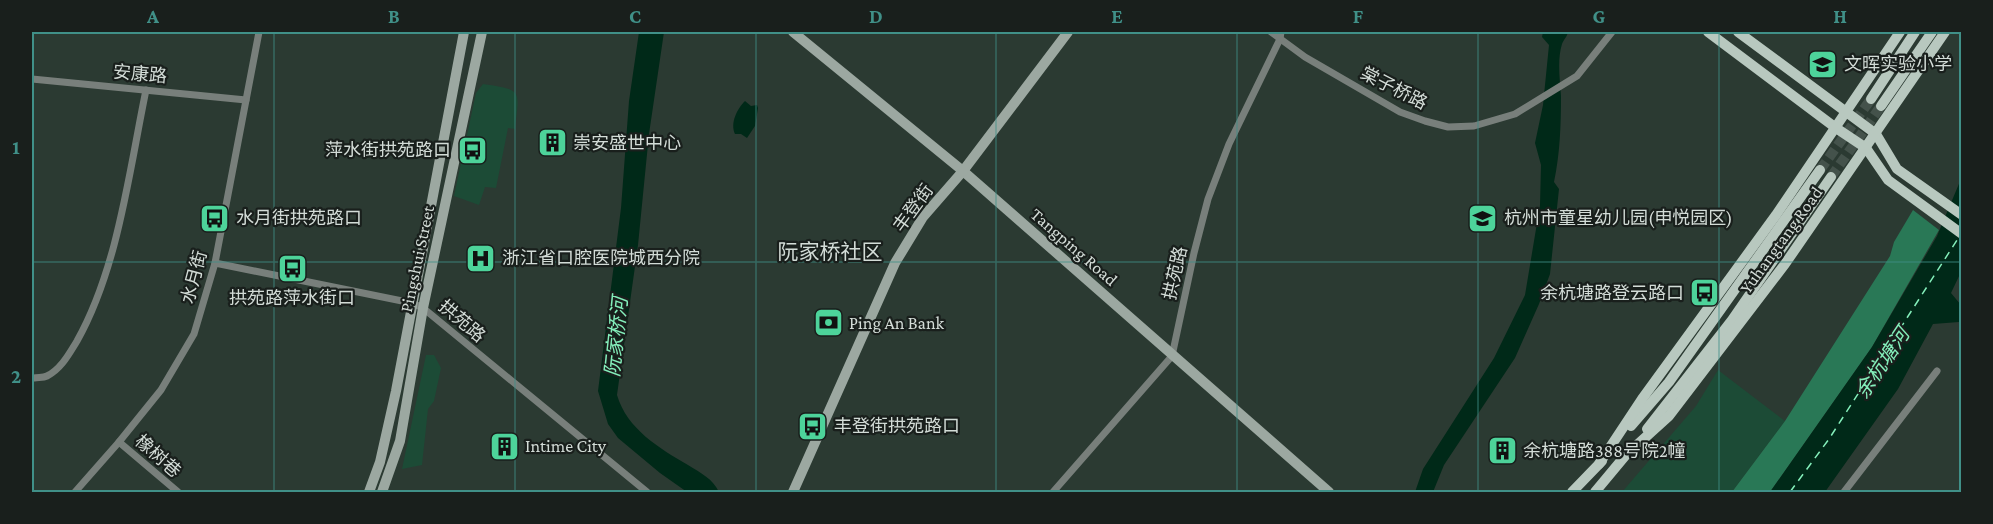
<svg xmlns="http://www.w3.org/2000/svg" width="1993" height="524" font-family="'Crimson Pro','Noto Sans SC',serif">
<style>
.green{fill:#1c4b36}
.forest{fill:#297856}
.water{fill:#002918}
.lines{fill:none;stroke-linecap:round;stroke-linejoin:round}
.ferry{stroke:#84efbb;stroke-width:1.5;stroke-dasharray:8 6;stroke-linecap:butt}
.primary-tunnel{stroke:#44524b;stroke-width:10;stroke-dasharray:10 5;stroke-linecap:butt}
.street{stroke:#787f7b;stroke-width:7}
.secondary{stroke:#9ca8a1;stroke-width:10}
.primary{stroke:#b8c8bf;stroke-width:10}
.grid{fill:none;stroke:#409088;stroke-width:1.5;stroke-opacity:0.55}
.labels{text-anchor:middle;stroke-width:4.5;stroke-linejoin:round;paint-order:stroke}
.poi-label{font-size:18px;fill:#d3dcd7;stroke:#191f1c;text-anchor:start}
.street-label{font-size:18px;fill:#d3dcd7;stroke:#191f1c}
.water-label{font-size:20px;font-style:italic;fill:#84efbb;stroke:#191f1c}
.quarter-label{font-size:21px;fill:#d3dcd7;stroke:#191f1c}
.neatline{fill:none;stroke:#409088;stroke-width:2}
.grid-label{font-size:20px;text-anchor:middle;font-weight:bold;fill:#409088}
</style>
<rect width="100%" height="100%" fill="#2b3a32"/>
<g class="green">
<path d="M483,84C524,90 519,90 515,129L508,128L496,188L485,187L479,205L454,196L476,93Z"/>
<path d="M426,355H434L441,368L434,401L428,409L422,465L402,469Z"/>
<path d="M1718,370L1785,421L1732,492H1622L1696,406Z"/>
</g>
<path class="forest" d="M1913,210L1939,230L1872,347L1770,492H1732L1785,421L1890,256L1894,242Z"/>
<g class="water">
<path d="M639,32H664L649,134L638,245L617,395C627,429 659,448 688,465C701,473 713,479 719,492H687L660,473L618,438L608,424L598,391L621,208L629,101Z"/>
<path d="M1543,32H1568C1567,37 1564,39 1562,44C1557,60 1560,80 1561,96C1561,125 1560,154 1554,182L1559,189L1550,274L1539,304L1515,358L1444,465L1433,492H1415L1423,469L1494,358L1525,295L1540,205L1541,165L1535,143L1543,105L1549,45L1542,37Z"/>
<path d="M745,101L751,106L757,105L758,108L755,126L747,138L741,134H735C730,123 737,109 745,101Z"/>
<path d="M1961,179V272L1951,293L1961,305V323L1959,322L1933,324L1898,389L1825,492H1770L1872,347L1937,236Z"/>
</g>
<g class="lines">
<path class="ferry" d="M1790,492L1829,439L1959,237"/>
<g class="primary-tunnel">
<path d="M1820,170L1871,99"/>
<path d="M1831,177L1881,106"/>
</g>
<g class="street">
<path d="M1271,32L1305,57L1400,112L1425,121L1448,127L1474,126L1515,114L1577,76L1612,32"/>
<path d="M32,79L246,100"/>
<path d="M215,263L412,303L423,308L647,492"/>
<path d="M34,378C38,377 43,378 47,376C61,369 69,354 77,341C118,268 129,172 146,90"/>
<path d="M119,442L178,492"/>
<path d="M75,492L119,442L161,390L194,334L215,263L259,32"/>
<path d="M1053,492L1172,356L1194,253L1208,199L1229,144L1280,39L1281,32"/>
<path d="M1844,492L1937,371"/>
</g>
<g class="secondary">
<path d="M793,32L963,171L1329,492"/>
<path d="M369,492L380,462L396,391L464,32"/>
<path d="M382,492L400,441L423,308L482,32"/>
<path d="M793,492L895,263L923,217L963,171L1068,32"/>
</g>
<g class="primary">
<path d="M1708,32L1836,128L1866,148L1888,180L1962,234"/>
<path d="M1738,32L1876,134L1897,169L1962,215"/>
<path d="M1871,99L1915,32"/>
<path d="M1881,106L1932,32"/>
<path d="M1631,426L1669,382L1820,170"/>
<path d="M1647,429L1732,320L1831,177"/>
<path d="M1627,454L1669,416L1785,264L1945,32"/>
<path d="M1599,464L1642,399L1776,215L1900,32"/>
<path d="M1572,492L1602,461"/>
<path d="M1595,492L1630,450"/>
</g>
</g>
<path class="grid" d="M274,32V492M515,32V492M756,32V492M996,32V492M1237,32V492M1478,32V492M1719,32V492M32,262H1962"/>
<defs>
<symbol id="school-square" viewBox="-11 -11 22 22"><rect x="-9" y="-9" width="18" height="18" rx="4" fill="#4dd39a" stroke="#191f1c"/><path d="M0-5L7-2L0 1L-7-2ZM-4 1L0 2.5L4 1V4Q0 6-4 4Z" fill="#111"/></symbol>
<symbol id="building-square" viewBox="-11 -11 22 22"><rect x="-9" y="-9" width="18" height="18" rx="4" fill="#4dd39a" stroke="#191f1c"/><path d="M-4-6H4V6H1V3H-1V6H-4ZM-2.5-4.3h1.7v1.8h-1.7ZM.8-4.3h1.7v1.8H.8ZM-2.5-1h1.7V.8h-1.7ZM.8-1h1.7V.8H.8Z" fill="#111"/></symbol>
<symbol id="bus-square" viewBox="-11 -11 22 22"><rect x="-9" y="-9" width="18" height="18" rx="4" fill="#4dd39a" stroke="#191f1c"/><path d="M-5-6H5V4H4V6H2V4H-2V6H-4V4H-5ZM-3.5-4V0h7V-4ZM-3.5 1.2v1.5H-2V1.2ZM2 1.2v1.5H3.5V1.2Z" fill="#111"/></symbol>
<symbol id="hospital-square" viewBox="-11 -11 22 22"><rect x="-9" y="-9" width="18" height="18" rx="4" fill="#4dd39a" stroke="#191f1c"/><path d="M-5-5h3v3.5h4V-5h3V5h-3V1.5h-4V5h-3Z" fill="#111"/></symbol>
<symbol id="bank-square" viewBox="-11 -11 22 22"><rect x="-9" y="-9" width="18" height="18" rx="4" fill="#4dd39a" stroke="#191f1c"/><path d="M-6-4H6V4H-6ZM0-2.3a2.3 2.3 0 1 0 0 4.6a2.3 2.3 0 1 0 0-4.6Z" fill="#111"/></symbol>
</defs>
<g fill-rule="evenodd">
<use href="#school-square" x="1806" y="48" width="33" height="33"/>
<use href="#building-square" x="536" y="126" width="33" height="33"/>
<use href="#bus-square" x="456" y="134" width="33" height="33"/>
<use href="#bus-square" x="198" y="202" width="33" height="33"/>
<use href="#school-square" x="1466" y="202" width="33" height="33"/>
<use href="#hospital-square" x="464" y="242" width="33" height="33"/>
<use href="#bus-square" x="276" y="252" width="33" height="33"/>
<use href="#bus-square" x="1688" y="276" width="33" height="33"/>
<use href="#bank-square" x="812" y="306" width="33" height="33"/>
<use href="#bus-square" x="796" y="410" width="33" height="33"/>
<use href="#building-square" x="488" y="430" width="33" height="33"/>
<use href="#building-square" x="1486" y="434" width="33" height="33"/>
</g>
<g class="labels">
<g class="poi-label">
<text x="1844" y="70">文晖实验小学</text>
<text x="573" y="149">崇安盛世中心</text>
<text x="451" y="156" text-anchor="end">萍水街拱苑路口</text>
<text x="236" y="224">水月街拱苑路口</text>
<text x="1504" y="224">杭州市童星幼儿园(申悦园区)</text>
<text x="502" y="264">浙江省口腔医院城西分院</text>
<text x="1684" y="299" text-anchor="end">余杭塘路登云路口</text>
<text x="292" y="304" text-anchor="middle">拱苑路萍水街口</text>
<text x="849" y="329">Ping An Bank</text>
<text x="834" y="432">丰登街拱苑路口</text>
<text x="525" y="452">Intime City</text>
<text x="1523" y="457">余杭塘路388号院2幢</text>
</g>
<g class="street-label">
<text transform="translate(140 74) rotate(5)" y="6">安康路</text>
<text transform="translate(1394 88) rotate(27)" y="6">棠子桥路</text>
<text transform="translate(913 208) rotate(-54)" y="6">丰登街</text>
<text transform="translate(1781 240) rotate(-54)" y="6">Yuhangtang Road</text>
<text transform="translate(1074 247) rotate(41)" y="6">Tangping Road</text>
<text transform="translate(417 259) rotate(-78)" y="6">Pingshui Street</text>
<text transform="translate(1175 273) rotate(-77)" y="6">拱苑路</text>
<text transform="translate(194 277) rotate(-75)" y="6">水月街</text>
<text transform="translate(462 321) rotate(40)" y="6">拱苑路</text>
<text transform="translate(158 456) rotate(41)" y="6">橡树巷</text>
</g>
<g class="water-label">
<text transform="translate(616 337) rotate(-84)" y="7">阮家桥河</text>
<text transform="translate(1882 363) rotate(-56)" y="7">余杭塘河</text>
</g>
<g class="quarter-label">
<text x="830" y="259">阮家桥社区</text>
</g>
</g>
<rect width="1993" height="524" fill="none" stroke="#191f1c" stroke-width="66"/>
<rect x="33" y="33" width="1927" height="458" class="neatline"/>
<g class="grid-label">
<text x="153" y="23">A</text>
<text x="394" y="23">B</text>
<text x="635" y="23">C</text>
<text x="876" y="23">D</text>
<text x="1117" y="23">E</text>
<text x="1358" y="23">F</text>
<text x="1599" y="23">G</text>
<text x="1840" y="23">H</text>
<text x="16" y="154">1</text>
<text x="16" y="383">2</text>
</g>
</svg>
